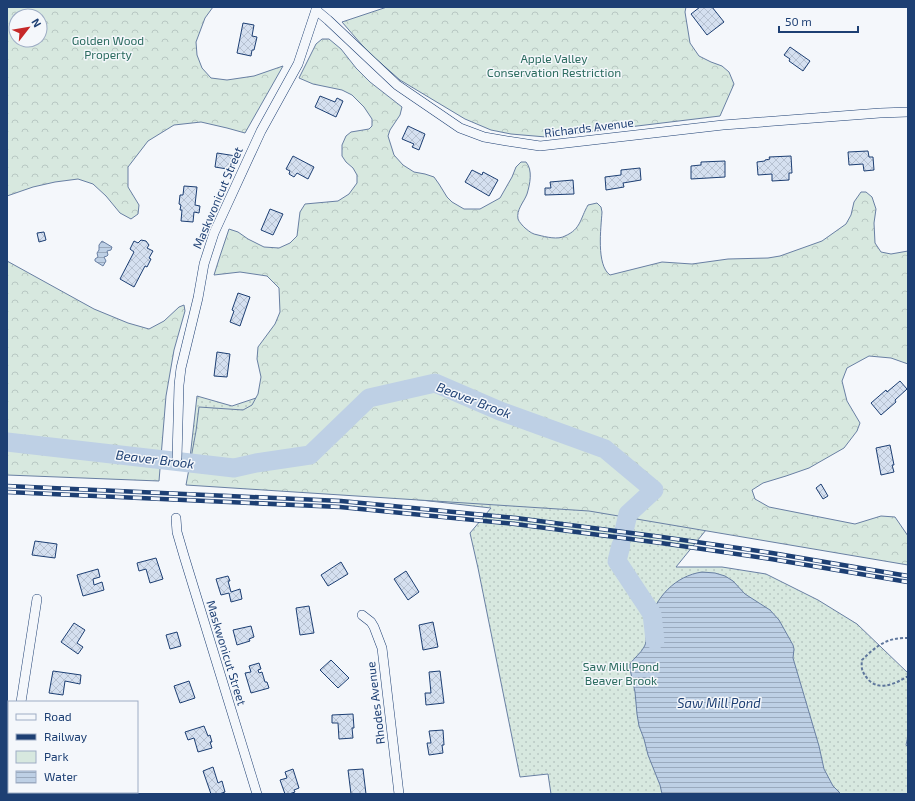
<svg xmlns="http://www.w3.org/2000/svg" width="915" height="801" font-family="'Exo 2',sans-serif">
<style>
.green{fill:url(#green-dots);stroke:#687fa3}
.forest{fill:url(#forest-crowns);stroke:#687fa3;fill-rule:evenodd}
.water{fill:url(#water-rules);stroke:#687fa3}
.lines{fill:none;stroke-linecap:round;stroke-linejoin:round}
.river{stroke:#bed0e5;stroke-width:19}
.building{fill:url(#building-cross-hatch);stroke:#1d3f73}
.minor-casing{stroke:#1d3f73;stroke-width:10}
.path{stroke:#5e769c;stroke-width:2;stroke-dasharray:3 2;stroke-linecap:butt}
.minor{stroke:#f4f7fb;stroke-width:9}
.rail-casing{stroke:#1d3f73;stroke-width:4.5}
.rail{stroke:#f4f7fb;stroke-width:3;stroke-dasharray:9;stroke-linecap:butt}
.labels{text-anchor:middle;stroke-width:3;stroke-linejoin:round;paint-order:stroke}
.park-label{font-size:12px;fill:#2c6c60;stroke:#f4f7fb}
.street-label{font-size:12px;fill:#1d3f73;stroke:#f4f7fb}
.water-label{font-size:13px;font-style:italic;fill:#1d3f73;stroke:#f4f7fb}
</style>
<defs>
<pattern id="green-dots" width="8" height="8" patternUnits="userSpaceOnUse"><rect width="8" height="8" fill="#d7e8df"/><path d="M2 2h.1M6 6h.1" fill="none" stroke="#b8c8c3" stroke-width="1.8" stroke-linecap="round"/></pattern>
<pattern id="forest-crowns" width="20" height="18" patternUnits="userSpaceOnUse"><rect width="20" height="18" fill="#d7e8df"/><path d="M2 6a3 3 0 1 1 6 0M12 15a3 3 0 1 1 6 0" fill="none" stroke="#b8c8c3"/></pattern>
<pattern id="water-rules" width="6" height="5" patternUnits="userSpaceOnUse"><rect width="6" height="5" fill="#bed0e5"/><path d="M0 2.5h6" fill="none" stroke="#9aaabe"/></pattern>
<pattern id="building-cross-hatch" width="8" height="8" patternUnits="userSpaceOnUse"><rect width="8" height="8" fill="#d5e0f0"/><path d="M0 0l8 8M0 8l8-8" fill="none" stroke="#b6c1d1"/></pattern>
</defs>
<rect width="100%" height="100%" fill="#f4f7fb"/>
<path class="green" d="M437,338L706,530L676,567H722L766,574L818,600L857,624L908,673V736L906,745L908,747V794H551L548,774L520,777L478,568L470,533L491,508L236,479L190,458L197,396L232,406Z"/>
<g class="forest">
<path d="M7,7H213L205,18L196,42L197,55L202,68L211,78L227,80L254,76L283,66L245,133L227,128L201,122L174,125L148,141L128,167V187L139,205L138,214L131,219L120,213L106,196L93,184L78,179L55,182L33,187L7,196ZM16,16H40V40H16Z"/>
<path d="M387,7H686L685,12L690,43L699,56L711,62L722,66L729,72L734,84L720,116L546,137L511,134L491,130L465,119L400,80L368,52L342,22Z"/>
<path d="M322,39H329L341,49L356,68L370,82L402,107L400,115L390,130L388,136L394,155L403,165L414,172L425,174L434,177L439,184L447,197L452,202L464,209H480L500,198L512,177L516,167L521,162H526C533,170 530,184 527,194C524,202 516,210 518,219C519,222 523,226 525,228C530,232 532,234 538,235C546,237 558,240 565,236C581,229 580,219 588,205L597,203L601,207L602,212C601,228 596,265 610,275L662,262L692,264L728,259L768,258L780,256L822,241L846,224L851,215L854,202L861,192H866L872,197L876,209L874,223L875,243L881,252L891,254L908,251V364L891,358L869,356L847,368L842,381L847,401L860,423L857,431L844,448L809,468L786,476L763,483L752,490L755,499L769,507L855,524L881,516L895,517L908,536V565L589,511L186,485L196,431L199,407L243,410L252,405L258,394L261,377L257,359L258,347L275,324L280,312L279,288L267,276L240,272L214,275L220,256L229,229L238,232L248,239L264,247L279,248L290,243L297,236L300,212L305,204L338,201L349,194L357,183V175L353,168L346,162L342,156V145L346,136L351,132L369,129L372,126V119L364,107L352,95L342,90L313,84L299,78L316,44Z"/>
<path d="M7,261L94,309L128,323L149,329L164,321L179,307L184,305L185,311L174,350L166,396L159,481L7,475Z"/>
</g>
<g class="water">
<path d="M102,241L112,247L111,250L107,251L108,255L107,256L104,257L106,261L103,266L95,261V259L98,257L97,253L99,250V245Z"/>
<path d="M702,572L715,573L725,576L733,581L745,594L770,610L779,620L793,645L794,649L793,658L819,746L824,769L833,786L841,794H662L660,785L648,755L644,739L639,726L637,714L635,692L630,669V664C634,658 641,653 644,647C647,642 646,637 646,632C647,629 648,625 649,622C656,597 675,576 702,572Z"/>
</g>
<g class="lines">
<g class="river">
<path d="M7,442L234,468L256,463L310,455L369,398L435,383L500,411L605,449L654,490L628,514L624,531"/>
<path d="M621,545L617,561L652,614L655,640"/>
</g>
</g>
<g class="building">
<path d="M700,7H712L724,22L707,35L691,14Z"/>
<path d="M243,23L254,25L252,36L257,37L254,50H252L251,56L237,53Z"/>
<path d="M790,47L810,61L803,71L789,61L790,59L784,55Z"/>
<path d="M320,96L335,102L337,98L343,101L336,117L315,107Z"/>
<path d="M408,126L425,134L419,150L412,147L414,144L402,139Z"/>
<path d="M868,151L869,157H873L874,170L864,171L863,164L849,165L848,152Z"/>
<path d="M217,153L236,156L233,170L215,167Z"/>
<path d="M293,156L314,167L308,179L297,173L294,177L289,174L290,171L286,169Z"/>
<path d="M791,156L792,173H789V180L772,181V174L758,175L757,162L765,161V160L770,159L769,157Z"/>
<path d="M725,161V177L691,179V166L701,165V162Z"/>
<path d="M640,168L641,180L623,183L624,187L606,190L605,177L621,175V170Z"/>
<path d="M472,170L482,175L483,172L498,180L489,196L465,182Z"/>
<path d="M573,180L574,194L545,195V188H551L550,182Z"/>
<path d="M184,186L197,187L195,205L200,206L199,213L194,212L193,222L181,221L182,210H180L181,205L179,204L180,195H183Z"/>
<path d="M270,209L283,214L273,235L261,230Z"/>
<path d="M44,232L46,240L39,242L37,233Z"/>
<path d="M141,240L146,241L149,245L147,248L153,251L149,258L151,259L147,267L145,266L134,287L120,279L134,252L130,249L134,241L138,243Z"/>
<path d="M238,293L250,297L240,326L230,322L234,311L232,310Z"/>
<path d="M217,352L230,354L227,377L214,376Z"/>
<path d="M900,381L907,389L895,400L896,402L881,415L871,403L886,390L887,392Z"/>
<path d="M890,445L894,465H892L894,472L881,475L876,448Z"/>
<path d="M821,484L828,496L823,499L816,488Z"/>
<path d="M35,541L57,544L55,558L32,555Z"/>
<path d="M156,558L163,579L150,583L146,569L139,571L137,563Z"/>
<path d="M341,562L348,574L328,586L321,575Z"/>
<path d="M98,569L100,577L93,579L94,585L102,582L104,590L83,596L77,575Z"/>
<path d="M406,571L419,592L408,600L394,579Z"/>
<path d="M228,576L230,581H228L231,592L240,589L242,599L231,602L229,593L221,595L216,579Z"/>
<path d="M309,606L314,633L300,635L296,608Z"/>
<path d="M433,622L438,647L423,650L419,625Z"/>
<path d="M74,623L85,630L77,643L83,647L78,654L61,642Z"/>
<path d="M251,626L254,637L249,639L250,641L237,645L233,630Z"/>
<path d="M177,632L181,646L170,649L166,635Z"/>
<path d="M331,660L349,678L338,688L320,670Z"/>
<path d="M259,663L261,669L258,670L259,673L262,672L265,682H267L269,688L251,693L245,673L251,672L249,666Z"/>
<path d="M53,671L81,675L80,684L65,681L63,695L49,693Z"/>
<path d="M440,671L444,703L426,705L425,693H431L429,672Z"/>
<path d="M189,681L195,698L180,703L174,686Z"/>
<path d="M353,714L354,728H352L353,738L339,739L338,723H332V715Z"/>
<path d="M204,726L208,736L210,735L212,742H210L212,748L198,752L194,738L188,740L185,732Z"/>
<path d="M443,730L444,745H442L443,753L429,755L427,743H431L429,731Z"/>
<path d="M213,767L218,783L222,781L225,792L219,794H211L203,771Z"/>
<path d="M293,769L299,788L294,790L295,792L289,794H285L280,780L287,778L285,772Z"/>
<path d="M363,769L366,794H351L348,770Z"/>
</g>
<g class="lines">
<defs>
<g id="minor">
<path d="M316,10L328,20L397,85L460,128L484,137L507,141L540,146L723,125L880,113L908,112"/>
<path d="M177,458L179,385L181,368L198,298L204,264L214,233L261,131L298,64L317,7"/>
<path d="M176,518L177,532L184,556L257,794"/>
<path d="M362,615L371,622L374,627L382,648L399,794"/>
<path d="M21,702L37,599"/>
<path d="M7,792L9,779"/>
</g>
</defs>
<use href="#minor" class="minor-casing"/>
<path class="path" d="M908,638C904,638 899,638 895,639C882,641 871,651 862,660C861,668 862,672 867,678C869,681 873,684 877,685C887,688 900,681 908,676"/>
<use href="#minor" class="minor"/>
<defs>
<g id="rail">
<path d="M7,486L341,501L516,518L662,537L772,553L908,576"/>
<path d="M7,492L340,507L515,524L661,543L771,559L908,582"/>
</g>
</defs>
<use href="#rail" class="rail-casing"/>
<use href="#rail" class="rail"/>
</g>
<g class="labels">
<g class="park-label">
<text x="108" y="45">Golden Wood<tspan x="108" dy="14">Property</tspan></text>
<text x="554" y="63">Apple Valley<tspan x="554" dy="14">Conservation Restriction</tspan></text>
<text x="621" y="671">Saw Mill Pond<tspan x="621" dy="14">Beaver Brook</tspan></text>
</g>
<g class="street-label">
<text transform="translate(589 128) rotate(-7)" y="4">Richards Avenue</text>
<text transform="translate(218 198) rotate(-67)" y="4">Maskwonicut Street</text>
<text transform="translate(226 653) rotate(73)" y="4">Maskwonicut Street</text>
<text transform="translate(376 703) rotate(-97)" y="4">Rhodes Avenue</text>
</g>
<g class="water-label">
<text transform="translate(474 400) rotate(21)" y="5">Beaver Brook</text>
<text transform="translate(155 459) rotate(7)" y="5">Beaver Brook</text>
<text x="719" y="708">Saw Mill Pond</text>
</g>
</g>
<rect width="915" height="801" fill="none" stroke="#1d3f73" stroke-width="16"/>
<rect x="8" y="701" width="130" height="92" fill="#f4f7fb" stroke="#9eadc5"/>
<rect x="16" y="714" width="20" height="6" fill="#f4f7fb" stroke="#9eadc5"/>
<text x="44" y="721" font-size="12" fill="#1d3f73">Road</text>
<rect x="16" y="734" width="20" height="6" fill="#1d3f73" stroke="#9eadc5"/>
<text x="44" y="741" font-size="12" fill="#1d3f73">Railway</text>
<rect x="16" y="751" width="20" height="12" fill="#d7e8df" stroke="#9eadc5"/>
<text x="44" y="761" font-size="12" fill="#1d3f73">Park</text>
<rect x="16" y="771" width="20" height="12" fill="url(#water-rules)" stroke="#9eadc5"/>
<text x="44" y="781" font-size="12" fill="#1d3f73">Water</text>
<g transform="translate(28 28) rotate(59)"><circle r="19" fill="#f4f7fb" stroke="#9eadc5"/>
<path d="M0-3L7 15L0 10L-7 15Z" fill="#c62828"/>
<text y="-6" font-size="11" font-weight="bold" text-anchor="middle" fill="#1d3f73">N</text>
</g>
<path d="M779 26v6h79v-6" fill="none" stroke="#1d3f73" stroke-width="2"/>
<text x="785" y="26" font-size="12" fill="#1d3f73" stroke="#f4f7fb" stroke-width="3" paint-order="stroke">50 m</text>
</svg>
